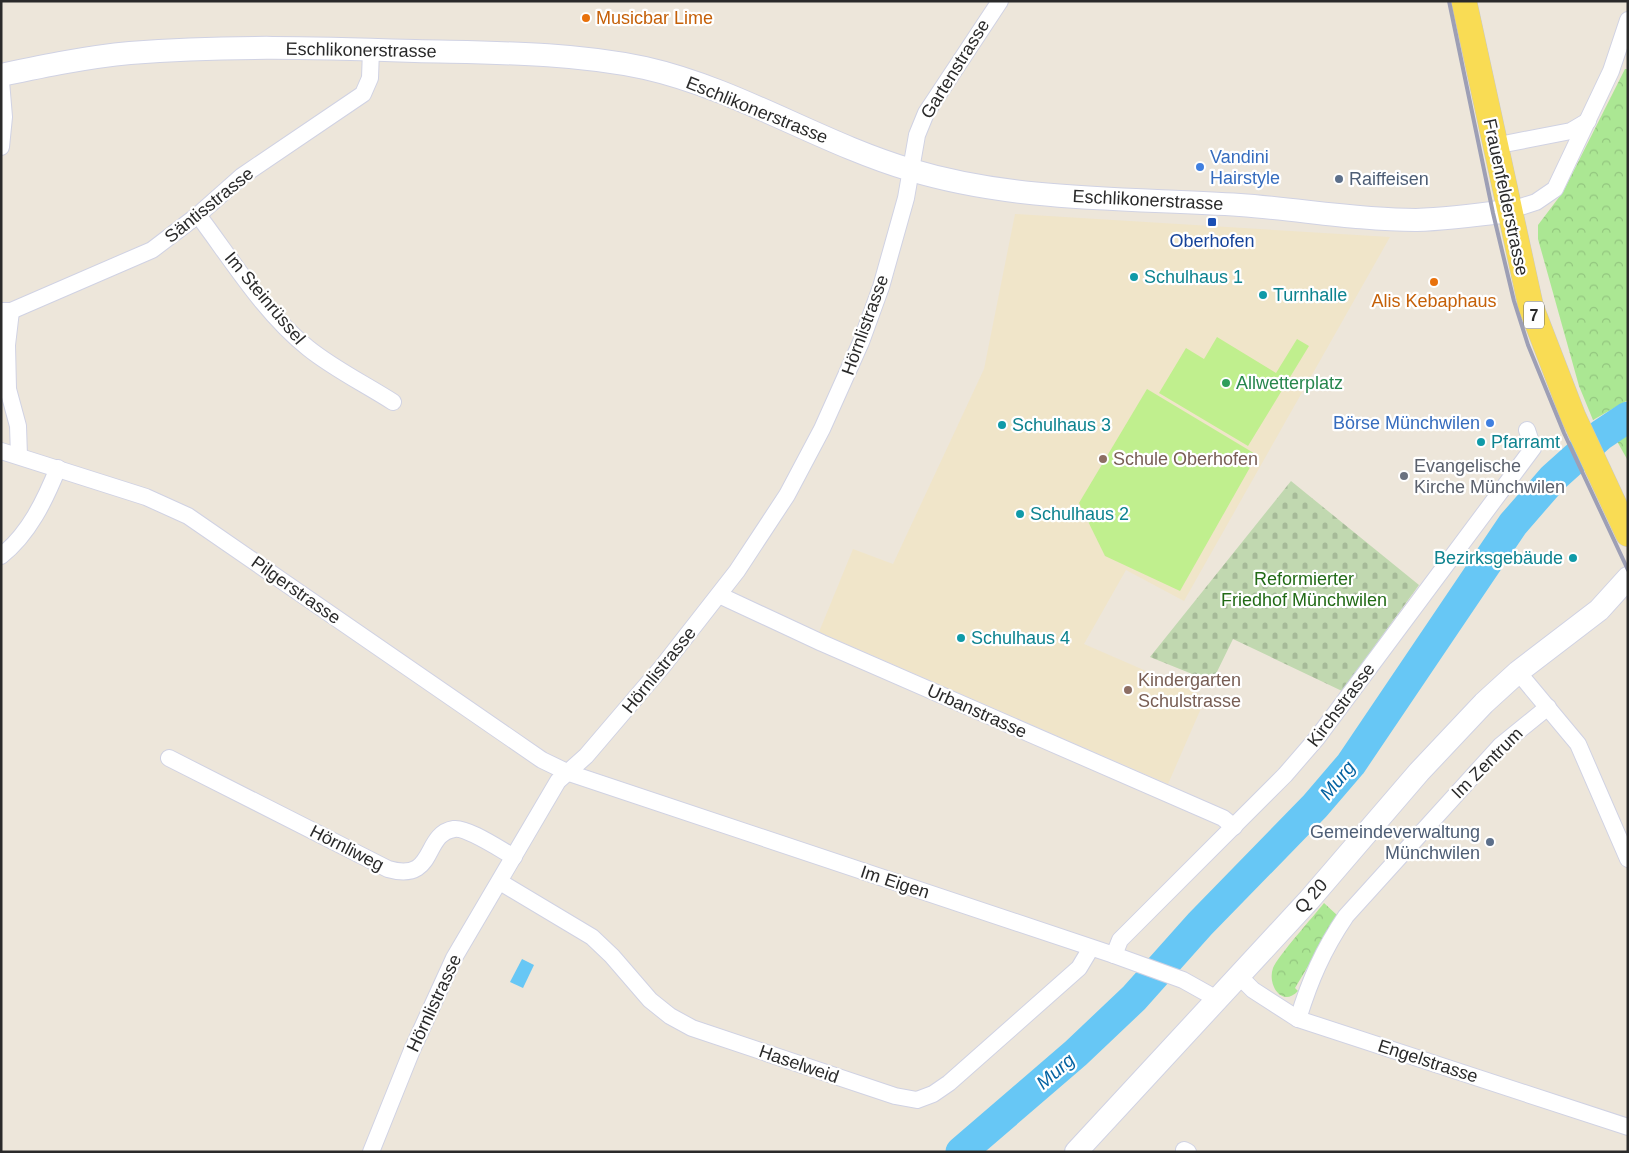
<svg xmlns="http://www.w3.org/2000/svg" width="1629" height="1153" font-family="Arial,sans-serif">
<style>
.education{fill:#f0e5c9}
.cemetery{fill:url(#cemetery-stones)}
.park{fill:url(#park-crowns)}
.pitch{fill:#c0ef8e}
.water{fill:#67c7f5}
.lines{fill:none;stroke-linecap:round;stroke-linejoin:round}
.river{stroke:#67c7f5;stroke-width:31}
.street-casing{stroke:#d0d2e3;stroke-width:18}
.secondary-casing{stroke:#d0d2e3;stroke-width:24}
.primary-casing{stroke:#c8c8c8;stroke-width:26}
.street{stroke:#fff;stroke-width:16}
.secondary{stroke:#fff;stroke-width:22}
.primary{stroke:#f9dc54;stroke-width:25}
.rail{stroke:#9d9fb5;stroke-width:4}
.food-dot{fill:#e8710a;stroke:#fff;stroke-width:2}
.shop-dot{fill:#3f7fe0;stroke:#fff;stroke-width:2}
.service-dot{fill:#5c6f8a;stroke:#fff;stroke-width:2}
.transit-dot{fill:#1a4fb4;stroke:#fff;stroke-width:2}
.culture-dot{fill:#0f9aa8;stroke:#fff;stroke-width:2}
.leisure-dot{fill:#2e9e5b;stroke:#fff;stroke-width:2}
.education-dot{fill:#8d6e63;stroke:#fff;stroke-width:2}
.worship-dot{fill:#6b7280;stroke:#fff;stroke-width:2}
.labels{text-anchor:middle;stroke-width:4.5;stroke-linejoin:round;paint-order:stroke}
.shield{fill:#fff;stroke:#6a6a6a;stroke-width:1}
.shield-label{font-size:16px;font-weight:bold;fill:#2a2a2a}
.food-label{font-size:18px;fill:#c56008;stroke:#fff;text-anchor:start}
.street-label{font-size:18px;fill:#2a2a2a;stroke:#fff}
.shop-label{font-size:18px;fill:#366cbe;stroke:#fff;text-anchor:start}
.service-label{font-size:18px;fill:#4e5e75;stroke:#fff;text-anchor:start}
.transit-label{font-size:18px;fill:#164399;stroke:#fff}
.culture-label{font-size:18px;fill:#0d838f;stroke:#fff;text-anchor:start}
.leisure-label{font-size:18px;fill:#27864d;stroke:#fff;text-anchor:start}
.education-label{font-size:18px;fill:#785e54;stroke:#fff;text-anchor:start}
.worship-label{font-size:18px;fill:#5b616d;stroke:#fff;text-anchor:start}
.park-label{font-size:18px;fill:#226b16;stroke:#fff}
.water-label{font-size:19px;font-style:italic;fill:#0563a2;stroke:#fff}
</style>
<defs>
<pattern id="cemetery-stones" width="16" height="16" patternUnits="userSpaceOnUse" patternTransform="scale(1.25)"><rect width="16" height="16" fill="#c1d8b0"/><path d="M2 7V4a2 2 0 0 1 4 0v3zM10 15v-3a2 2 0 0 1 4 0v3z" fill="#a6ba98"/></pattern>
<pattern id="park-crowns" width="20" height="18" patternUnits="userSpaceOnUse" patternTransform="scale(1.25)"><rect width="20" height="18" fill="#abe793"/><path d="M2 6a3 3 0 1 1 6 0M12 15a3 3 0 1 1 6 0" fill="none" stroke="#93c67f"/></pattern>
</defs>
<rect width="100%" height="100%" fill="#ede6da"/>
<path class="education" d="M1015,214L1390,237L1184,601L1126,570L1084,644L1206,697L1168,784L819,632L853,549L893,564L984,369Z"/>
<path class="cemetery" d="M1291,481L1419,585L1342,691L1233,639L1212,682L1150,657Z"/>
<g class="park">
<path d="M1625,69H1628V400L1593,420L1579,386L1538,239V225L1563,192Z"/>
<path d="M1628,406V459H1627L1605,420Z"/>
<path d="M1324,903L1338,916L1295,988L1298,991C1282,1008 1267,985 1273,968C1278,956 1313,917 1324,903Z"/>
</g>
<g class="pitch">
<path d="M1217,337L1276,373L1297,339L1309,346L1248,446L1159,393L1186,348L1204,359Z"/>
<path d="M1147,389L1257,455L1180,591L1105,556L1079,503Z"/>
</g>
<path class="water" d="M522,959L534,965L523,988L510,982Z"/>
<g class="lines">
<path class="river" d="M961,1152L1076,1053L1134,998L1200,924L1315,806L1351,764L1513,524L1553,478L1601,435L1628,417"/>
<defs>
<g id="street">
<path d="M1,81L4,117L1,147"/>
<path d="M1494,146L1571,131L1588,121"/>
<path d="M1508,211L1536,202L1555,189L1611,71L1628,20"/>
<path d="M198,215C232,260 264,313 308,348C334,369 365,384 393,402"/>
<path d="M1,311H11L152,250L198,215L242,176L363,94L370,78L371,50"/>
<path d="M11,311L7,345L8,389L18,426L19,456"/>
<path d="M1,451L146,497L188,516L542,760L569,773L1114,955L1183,980L1217,999"/>
<path d="M1,556C29,534 45,500 58,468"/>
<path d="M719,595L822,643L1223,818L1234,827"/>
<path d="M1518,672L1578,744L1628,859"/>
<path d="M169,758L388,869C437,883 422,834 454,829C467,827 501,850 514,857"/>
<path d="M500,882L592,937L612,956L650,1000L670,1016L692,1028L895,1096L917,1100L933,1094L949,1083L1079,968L1091,948"/>
<path d="M1114,955L1120,940L1285,775L1317,738L1533,448L1527,430"/>
<path d="M1239,976L1253,990L1298,1019L1628,1127"/>
<path d="M1298,1019C1310,980 1323,950 1346,916L1500,746L1548,707"/>
<path d="M1184,1150L1188,1152"/>
<path d="M371,1152L412,1050L454,958L558,781L586,756L662,667L737,571L787,495L822,429L861,342L881,287L906,198L917,135L926,113L1000,1"/>
</g>
<g id="secondary">
<path d="M1,75C44,66 87,57 130,53C225,45 320,48 415,51C492,53 570,52 645,68C738,89 820,143 911,170C1017,202 1131,198 1240,205C1298,209 1357,220 1416,220C1447,219 1478,215 1508,211"/>
<path d="M1076,1152L1309,900L1419,772L1484,703L1518,672L1599,610L1628,578"/>
</g>
<path id="primary" d="M1464,1L1531,307L1573,416L1628,534"/>
</defs>
<use href="#street" class="street-casing"/>
<use href="#secondary" class="secondary-casing"/>
<use href="#primary" class="primary-casing"/>
<use href="#street" class="street"/>
<use href="#secondary" class="secondary"/>
<use href="#primary" class="primary"/>
<path class="rail" d="M1449,1L1493,213L1514,301L1528,345L1564,433L1628,570"/>
</g>
<g class="food-dot">
<circle cx="586" cy="18" r="5"/>
<circle cx="1434" cy="282" r="5"/>
</g>
<g class="shop-dot">
<circle cx="1200" cy="167" r="5"/>
<circle cx="1490" cy="423" r="5"/>
</g>
<g class="service-dot">
<circle cx="1339" cy="179" r="5"/>
<circle cx="1490" cy="842" r="5"/>
</g>
<rect class="transit-dot" x="1207" y="217" width="10" height="10" rx="2.5"/>
<g class="culture-dot">
<circle cx="1134" cy="277" r="5"/>
<circle cx="1263" cy="295" r="5"/>
<circle cx="1002" cy="425" r="5"/>
<circle cx="1481" cy="442" r="5"/>
<circle cx="1020" cy="514" r="5"/>
<circle cx="1573" cy="558" r="5"/>
<circle cx="961" cy="638" r="5"/>
</g>
<circle class="leisure-dot" cx="1226" cy="383" r="5"/>
<g class="education-dot">
<circle cx="1103" cy="459" r="5"/>
<circle cx="1128" cy="690" r="5"/>
</g>
<circle class="worship-dot" cx="1404" cy="476" r="5"/>
<g class="labels">
<rect class="shield" x="1524" y="301.5" width="20" height="27" rx="4"/>
<g class="shield-label">
<text x="1534" y="321">7</text>
</g>
<g class="food-label">
<text x="596" y="24">Musicbar Lime</text>
<text x="1434" y="307" text-anchor="middle">Alis Kebaphaus</text>
</g>
<g class="street-label">
<text transform="translate(361 50) rotate(1)" y="6">Eschlikonerstrasse</text>
<text transform="translate(955 69) rotate(-58)" y="6">Gartenstrasse</text>
<text transform="translate(757 110) rotate(22)" y="6">Eschlikonerstrasse</text>
<text transform="translate(1506 197) rotate(78)" y="6">Frauenfelderstrasse</text>
<text transform="translate(1148 200) rotate(3)" y="6">Eschlikonerstrasse</text>
<text transform="translate(209 205) rotate(-39)" y="6">Säntisstrasse</text>
<text transform="translate(265 298) rotate(50)" y="6">Im Steinrüssel</text>
<text transform="translate(865 325) rotate(-70)" y="6">Hörnlistrasse</text>
<text transform="translate(296 590) rotate(35)" y="6">Pilgerstrasse</text>
<text transform="translate(659 670) rotate(-51)" y="6">Hörnlistrasse</text>
<text transform="translate(1341 705) rotate(-53)" y="6">Kirchstrasse</text>
<text transform="translate(977 711) rotate(24)" y="6">Urbanstrasse</text>
<text transform="translate(1487 763) rotate(-45)" y="6">Im Zentrum</text>
<text transform="translate(347 848) rotate(27)" y="6">Hörnliweg</text>
<text transform="translate(895 882) rotate(18)" y="6">Im Eigen</text>
<text transform="translate(1311 896) rotate(-48)" y="6">Q 20</text>
<text transform="translate(434 1003) rotate(-65)" y="6">Hörnlistrasse</text>
<text transform="translate(1428 1061) rotate(18)" y="6">Engelstrasse</text>
<text transform="translate(799 1064) rotate(19)" y="6">Haselweid</text>
</g>
<g class="shop-label">
<text x="1210" y="163">Vandini<tspan x="1210" dy="21">Hairstyle</tspan></text>
<text x="1480" y="429" text-anchor="end">Börse Münchwilen</text>
</g>
<g class="service-label">
<text x="1349" y="185">Raiffeisen</text>
<text x="1480" y="838" text-anchor="end">Gemeindeverwaltung<tspan x="1480" dy="21">Münchwilen</tspan></text>
</g>
<g class="transit-label">
<text x="1212" y="247">Oberhofen</text>
</g>
<g class="culture-label">
<text x="1144" y="283">Schulhaus 1</text>
<text x="1273" y="301">Turnhalle</text>
<text x="1012" y="431">Schulhaus 3</text>
<text x="1491" y="448">Pfarramt</text>
<text x="1030" y="520">Schulhaus 2</text>
<text x="1563" y="564" text-anchor="end">Bezirksgebäude</text>
<text x="971" y="644">Schulhaus 4</text>
</g>
<g class="leisure-label">
<text x="1236" y="389">Allwetterplatz</text>
</g>
<g class="education-label">
<text x="1113" y="465">Schule Oberhofen</text>
<text x="1138" y="686">Kindergarten<tspan x="1138" dy="21">Schulstrasse</tspan></text>
</g>
<g class="worship-label">
<text x="1414" y="472">Evangelische<tspan x="1414" dy="21">Kirche Münchwilen</tspan></text>
</g>
<g class="park-label">
<text x="1304" y="585">Reformierter<tspan x="1304" dy="21">Friedhof Münchwilen</tspan></text>
</g>
<g class="water-label">
<text transform="translate(1337 780) rotate(-51)" y="7">Murg</text>
<text transform="translate(1055 1071) rotate(-41)" y="7">Murg</text>
</g>
</g>
<rect width="1629" height="1153" fill="none" stroke="#2a2a2a" stroke-width="5"/>
</svg>
